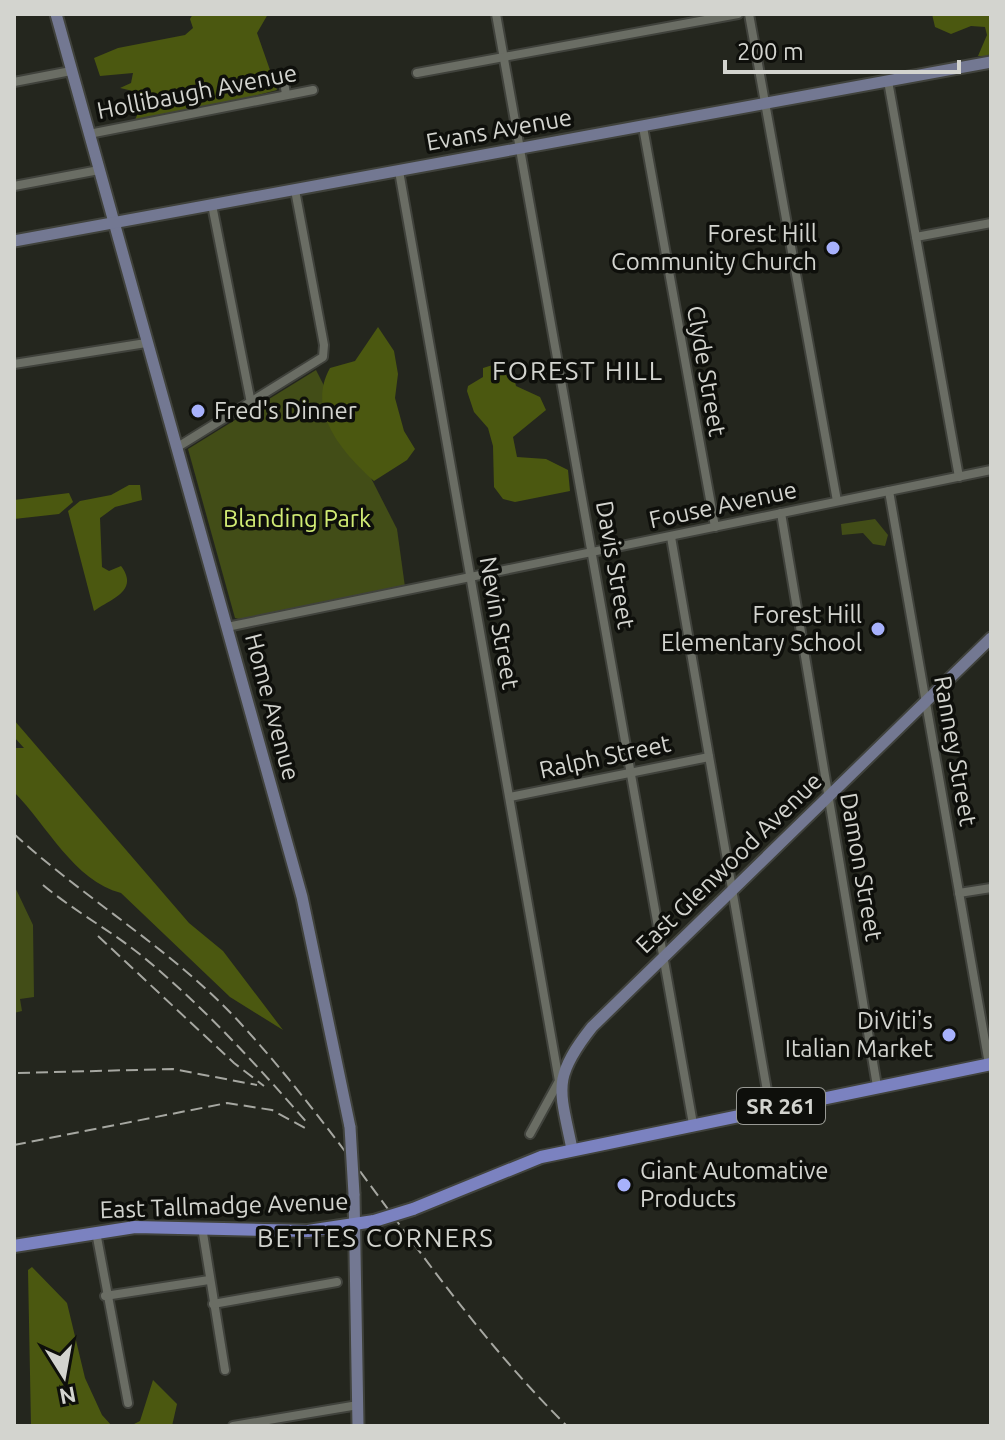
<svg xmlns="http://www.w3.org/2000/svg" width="1005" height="1440" font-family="Ubuntu,sans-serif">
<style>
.green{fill:#424d17}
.forest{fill:#4b5810}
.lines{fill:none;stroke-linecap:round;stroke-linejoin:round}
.street-casing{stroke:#40423c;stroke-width:12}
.secondary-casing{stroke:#40423c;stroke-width:15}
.primary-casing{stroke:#40423c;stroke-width:16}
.street{stroke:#6a6d64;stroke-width:8}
.secondary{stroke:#737892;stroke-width:11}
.primary{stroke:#7b82c0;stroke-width:12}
.rail{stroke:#a6a7a1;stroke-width:2;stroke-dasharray:12 6;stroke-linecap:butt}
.secondary-bridge-casing{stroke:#40423c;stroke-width:15;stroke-linecap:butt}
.primary-bridge-casing{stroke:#40423c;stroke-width:16;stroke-linecap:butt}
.secondary-bridge{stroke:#737892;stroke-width:11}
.primary-bridge{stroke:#7b82c0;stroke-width:12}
.poi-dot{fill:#a7b1fc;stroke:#0e0f0b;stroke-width:3}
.labels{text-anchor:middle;stroke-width:7;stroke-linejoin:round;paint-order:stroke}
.shield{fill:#0e0f0b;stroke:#989994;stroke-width:2}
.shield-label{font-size:22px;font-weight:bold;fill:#d3d4cf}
.street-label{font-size:24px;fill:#d3d4cf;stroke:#0e0f0b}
.poi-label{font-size:24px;fill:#d3d4cf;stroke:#0e0f0b;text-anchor:end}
.park-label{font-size:24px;fill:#d1eb74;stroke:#0e0f0b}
.neighbourhood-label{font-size:26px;letter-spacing:2px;fill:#d3d4cf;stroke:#0e0f0b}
</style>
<rect width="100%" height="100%" fill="#24261e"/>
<g class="green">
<path d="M316,370L397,529L405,587L239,619L235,618L188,449Z"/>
<path d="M875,519L888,535L885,546L873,544L863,533L842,535L841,524Z"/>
<path d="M14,885L33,925L34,997L20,999L22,1011L14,1013Z"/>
</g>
<g class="forest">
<path d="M193,14H268L257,33L277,90L211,107L135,120L146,94L120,88L131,83L133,73L100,76L94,58L118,48L185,35L193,28L190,19Z"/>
<path d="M932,14H991V56H978L987,35L985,27L971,26L951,34L935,27Z"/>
<path d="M378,327L394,351L398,374L395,398L404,431L415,449L407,460L374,481C342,452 306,411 330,368L355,361Z"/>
<path d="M496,364L514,377L516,386L540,397L546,410L513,437L517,457L546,459L568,470L570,491L515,502L503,499L494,487L493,446L488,428L474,412L467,391L468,386L483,377V368Z"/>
<path d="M129,485H140L142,500L115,507L100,518L102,567L109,571L121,566C140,591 110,599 94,611L68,511L80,501L111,495Z"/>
<path d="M69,493L73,502L59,514L14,519V500Z"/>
<path d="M14,720L189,923L223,951L283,1030L230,997L121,893C74,881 47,825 14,792V748H24L14,737Z"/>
<path d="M32,1267L67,1303L85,1378L102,1415L112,1426H31L28,1270Z"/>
<path d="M153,1380L177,1404L172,1426H130L140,1421Z"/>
</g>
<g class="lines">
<defs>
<g id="street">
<path d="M496,14L693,1124"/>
<path d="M749,14L837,501"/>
<path d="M417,73L738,14"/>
<path d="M888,81L959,477"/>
<path d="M14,82L71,71"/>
<path d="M284,82L286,94"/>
<path d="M643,127L715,527"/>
<path d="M89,134L313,90"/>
<path d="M399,171L559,1081L530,1134"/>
<path d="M14,186L99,170"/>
<path d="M212,205L251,403"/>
<path d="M916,237L991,223"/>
<path d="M14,364L146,343"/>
<path d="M176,448L323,357L324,345L295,190"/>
<path d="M889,491L989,1064"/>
<path d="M781,513L877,1086"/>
<path d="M671,537L770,1108"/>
<path d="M227,627L991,470"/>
<path d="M510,797L709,757"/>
<path d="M959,893L991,888"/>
<path d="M202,1227L225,1370"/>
<path d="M96,1232L128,1403"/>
<path d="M105,1296L209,1280"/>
<path d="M213,1304L337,1282"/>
<path d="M233,1426L358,1405"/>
</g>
<g id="secondary">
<path d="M56,14L302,897L350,1127"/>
<path d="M14,241L991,62"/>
<path d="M572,1149C560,1089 551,1079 592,1027L991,638"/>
<path d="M354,1194L358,1426"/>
</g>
<g id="primary">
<path d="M413,1209L541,1157L991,1064"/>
<path d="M14,1246L135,1227L308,1231L374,1221"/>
</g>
</defs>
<use href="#street" class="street-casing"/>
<use href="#secondary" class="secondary-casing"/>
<use href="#primary" class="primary-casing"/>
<use href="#street" class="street"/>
<use href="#secondary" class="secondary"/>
<use href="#primary" class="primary"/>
<g class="rail">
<path d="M14,834C87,901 175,951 242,1025C358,1152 443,1304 567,1426"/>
<path d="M43,885C74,911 110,930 142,956C203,1006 257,1065 309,1125"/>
<path d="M98,936L234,1063L264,1086"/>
<path d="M18,1073L173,1069L257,1085"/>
<path d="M14,1145L227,1103L272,1110L305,1128"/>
</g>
<defs>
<path id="secondary-bridge" d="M350,1127L354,1194"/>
<path id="primary-bridge" d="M374,1221L413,1209"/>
</defs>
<use href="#secondary-bridge" class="secondary-bridge-casing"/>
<use href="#primary-bridge" class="primary-bridge-casing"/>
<use href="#secondary-bridge" class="secondary-bridge"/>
<use href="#primary-bridge" class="primary-bridge"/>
</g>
<g class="poi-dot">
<circle cx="833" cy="248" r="8"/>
<circle cx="198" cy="411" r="8"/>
<circle cx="878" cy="629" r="8"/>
<circle cx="949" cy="1035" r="8"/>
<circle cx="624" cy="1185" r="8"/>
</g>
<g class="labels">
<rect class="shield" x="737" y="1088" width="88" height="36" rx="6"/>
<g class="shield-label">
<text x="781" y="1114">SR 261</text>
</g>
<g class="street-label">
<text transform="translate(197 92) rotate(-11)" y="8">Hollibaugh Avenue</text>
<text transform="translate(499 130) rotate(-10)" y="8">Evans Avenue</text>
<text transform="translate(706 371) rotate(80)" y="8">Clyde Street</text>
<text transform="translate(723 505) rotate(-12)" y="8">Fouse Avenue</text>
<text transform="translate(615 565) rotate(80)" y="8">Davis Street</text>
<text transform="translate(499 623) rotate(80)" y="8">Nevin Street</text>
<text transform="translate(272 707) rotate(75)" y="8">Home Avenue</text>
<text transform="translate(955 751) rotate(80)" y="8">Ranney Street</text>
<text transform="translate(605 757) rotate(-12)" y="8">Ralph Street</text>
<text transform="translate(729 863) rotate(-44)" y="8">East Glenwood Avenue</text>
<text transform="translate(861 867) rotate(80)" y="8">Damon Street</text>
<text transform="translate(224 1206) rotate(-2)" y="8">East Tallmadge Avenue</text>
</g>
<g class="poi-label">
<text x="817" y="242">Forest Hill<tspan x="817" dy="28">Community Church</tspan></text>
<text x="214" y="419" text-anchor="start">Fred's Dinner</text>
<text x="862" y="623">Forest Hill<tspan x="862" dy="28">Elementary School</tspan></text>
<text x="933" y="1029">DiViti's<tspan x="933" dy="28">Italian Market</tspan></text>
<text x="640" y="1179" text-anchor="start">Giant Automative<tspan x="640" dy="28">Products</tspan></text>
</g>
<g class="park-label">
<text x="297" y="527">Blanding Park</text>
</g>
<g class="neighbourhood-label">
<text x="578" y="380">FOREST HILL</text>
<text x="376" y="1247">BETTES CORNERS</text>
</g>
</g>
<rect width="1005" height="1440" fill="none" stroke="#d3d4cf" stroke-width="32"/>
<g transform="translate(64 1376) rotate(169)" stroke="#0e0f0b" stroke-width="6" paint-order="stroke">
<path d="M0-6L14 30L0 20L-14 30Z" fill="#d3d4cf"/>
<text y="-12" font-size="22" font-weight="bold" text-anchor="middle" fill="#d3d4cf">N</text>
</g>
<path d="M725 60v12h234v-12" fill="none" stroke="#d3d4cf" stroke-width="4"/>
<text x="737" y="60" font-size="24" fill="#d3d4cf" stroke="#0e0f0b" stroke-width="6" paint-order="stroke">200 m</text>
</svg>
